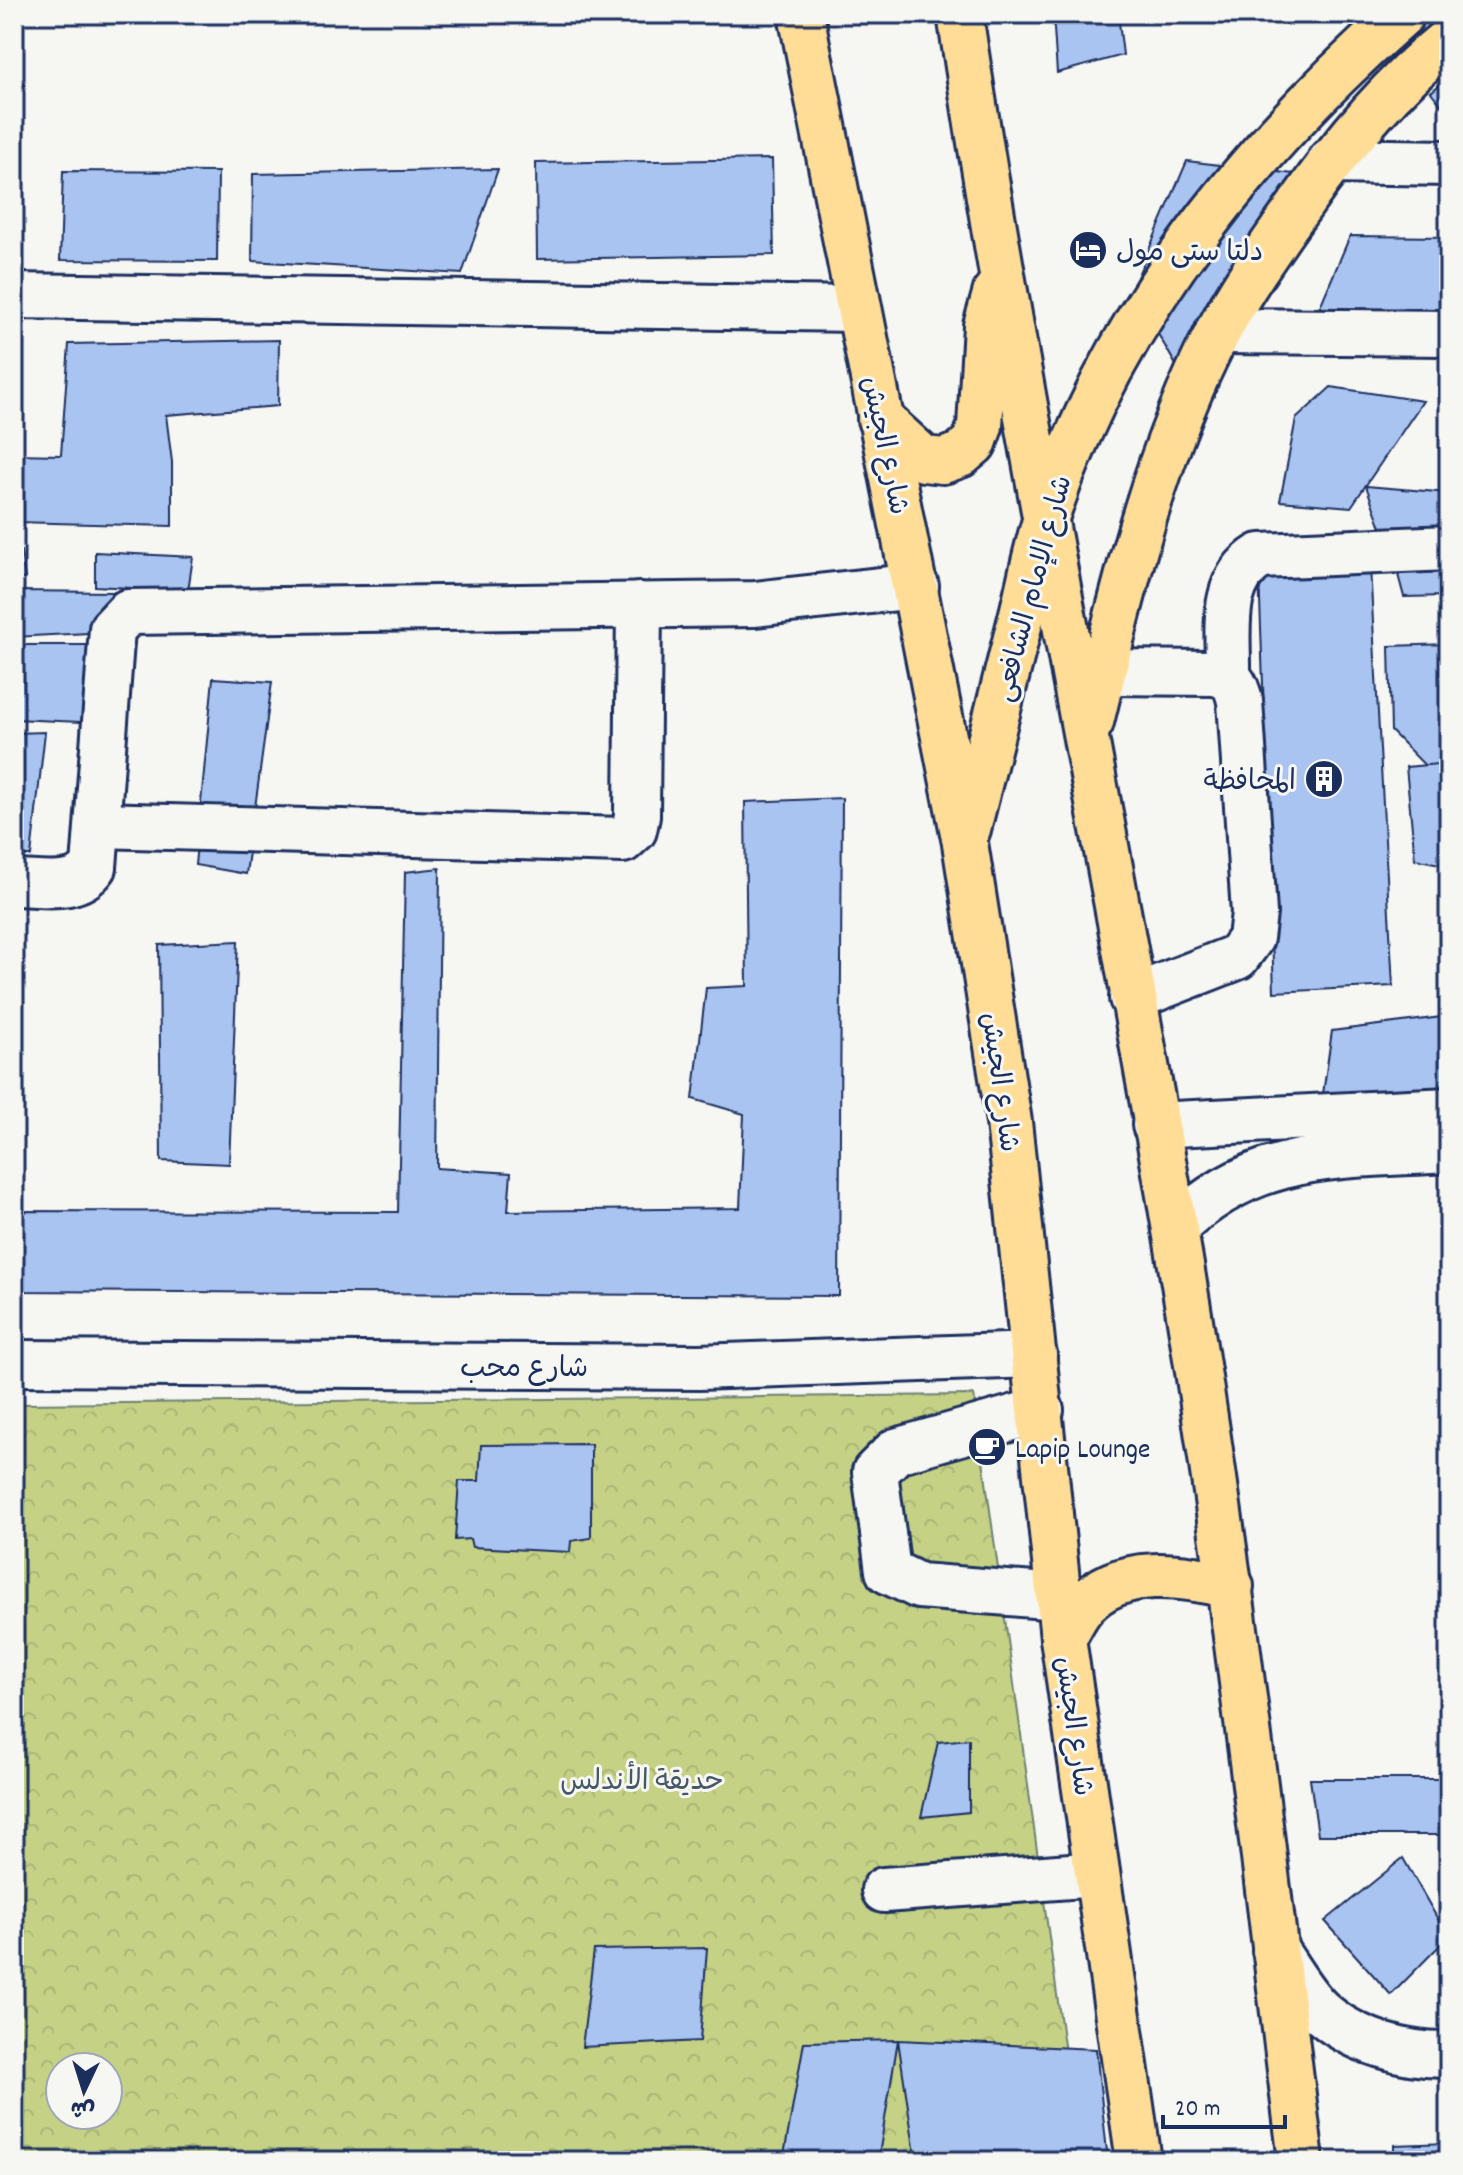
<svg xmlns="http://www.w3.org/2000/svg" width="1463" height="2175" font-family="Dekko,'Playpen Sans Arabic',sans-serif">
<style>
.forest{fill:url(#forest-crowns);stroke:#708072;stroke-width:2;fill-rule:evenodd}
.building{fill:#aac4f1;stroke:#1b2f5e;stroke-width:2}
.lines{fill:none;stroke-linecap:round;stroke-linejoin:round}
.minor-casing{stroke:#1b2f5e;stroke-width:50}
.major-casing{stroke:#1b2f5e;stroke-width:50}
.minor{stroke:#f6f6f2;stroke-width:44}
.major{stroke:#ffdd96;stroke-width:44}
.labels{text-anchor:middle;stroke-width:6;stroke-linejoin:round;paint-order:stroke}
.poi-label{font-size:28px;fill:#1b2f5e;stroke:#f6f6f2;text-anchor:start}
.street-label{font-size:28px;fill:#1b2f5e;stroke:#f6f6f2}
.park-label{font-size:28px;fill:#465868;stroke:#f6f6f2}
</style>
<defs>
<pattern id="forest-crowns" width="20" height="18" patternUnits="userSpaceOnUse" patternTransform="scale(2)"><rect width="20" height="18" fill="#c5d285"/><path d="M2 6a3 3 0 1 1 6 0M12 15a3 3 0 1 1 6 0" fill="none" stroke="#a9b575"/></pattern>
</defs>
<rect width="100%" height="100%" fill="#f6f6f2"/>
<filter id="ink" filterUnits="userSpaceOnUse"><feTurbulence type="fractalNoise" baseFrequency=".0125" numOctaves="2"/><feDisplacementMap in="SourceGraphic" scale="16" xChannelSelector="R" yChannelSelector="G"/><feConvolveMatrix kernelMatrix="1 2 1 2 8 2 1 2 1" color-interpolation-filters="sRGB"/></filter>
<g filter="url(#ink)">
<path class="forest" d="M974,1395L1080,2161H14V1404ZM60,2067H108V2115H60Z"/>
<g class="building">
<path d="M1053,14H1118L1123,55L1057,73Z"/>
<path d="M1449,77V115L1431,92Z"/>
<path d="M772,159L774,255L537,259L536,163Z"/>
<path d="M1187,161L1302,175L1176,365L1132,289Z"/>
<path d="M498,169L462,274L252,261L253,174Z"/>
<path d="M63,171L218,172L217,261L60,260Z"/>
<path d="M1350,236L1449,237V357L1301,351Z"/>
<path d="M279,340L278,406L166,415L172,462V526L14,522V454L61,455L69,344Z"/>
<path d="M1331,387L1423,401L1351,507L1280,501L1296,419Z"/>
<path d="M1366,486L1449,493V539L1385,538Z"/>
<path d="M1449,550V596L1404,597L1393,556Z"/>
<path d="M14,551H21L25,579L14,578Z"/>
<path d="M95,552L193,557L188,591L95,586Z"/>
<path d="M1370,567L1393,986L1274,992L1259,572Z"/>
<path d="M14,591L113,592L107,632L14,637Z"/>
<path d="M1449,644V790L1391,731L1389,646Z"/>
<path d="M14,645H107L103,723L14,719Z"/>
<path d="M213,678L272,682L246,874L195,865Z"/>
<path d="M45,732L31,856H14V733Z"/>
<path d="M1449,763V866L1415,859L1406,767Z"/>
<path d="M842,798L839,1296L14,1291V1211L398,1212L405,872L440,868L437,1168L511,1173L508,1211L740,1208L744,1114L693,1099L706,988L747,986L745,802Z"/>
<path d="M238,941L229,1164L161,1161L159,945Z"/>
<path d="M1442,1017L1445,1106L1321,1108L1332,1031Z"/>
<path d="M1447,1018H1449L1448,1100Z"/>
<path d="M591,1444V1538L571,1541L570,1552L472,1547L470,1539L455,1540L459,1481H479L481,1445Z"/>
<path d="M969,1739V1812L921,1817L938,1742Z"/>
<path d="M1310,1779H1449V1835H1318Z"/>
<path d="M1403,1858L1448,1937L1391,1995L1325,1921Z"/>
<path d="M707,1948L700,2041L582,2047L594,1950Z"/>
<path d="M898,2040L1096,2049L1108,2161H916Z"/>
<path d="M898,2040L878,2161H783L804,2042Z"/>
<path d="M1449,2143V2161H1394V2145Z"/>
</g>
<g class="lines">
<defs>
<g id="minor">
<path d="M1330,161L1449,163"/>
<path d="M14,296L858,309"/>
<path d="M1218,331L1449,333"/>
<path d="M1103,672L1215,673C1232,677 1236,684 1240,701L1254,913L1251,938L1237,957L1132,998"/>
<path d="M1228,676C1229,633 1218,582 1260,556L1449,548"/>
<path d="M99,825L623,840L634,830L637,816L639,605"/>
<path d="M14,883C42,883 76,892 94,867L112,629L128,612L755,604L916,586"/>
<path d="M1155,1125L1449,1110"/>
<path d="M1175,1228C1256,1148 1343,1157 1449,1150"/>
<path d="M14,1363L699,1367L1034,1355"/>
<path d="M1041,1410L896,1451L875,1472L888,1571L919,1586L1059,1597"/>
<path d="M884,1890L1097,1874"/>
<path d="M1275,1950C1289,1969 1302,1994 1320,2011C1352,2041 1406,2056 1449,2055"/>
</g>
<g id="major">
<path d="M801,14L965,843L1009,1122L1063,1638L1139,2161"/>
<path d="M960,14C1021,421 1106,824 1175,1230C1228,1539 1263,1850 1301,2161"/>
<path d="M880,419L924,459L943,461L960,455L974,443L980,426L986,326L996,291"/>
<path d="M1091,722C1123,590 1154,454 1218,332C1241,288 1271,246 1300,205C1342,144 1391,86 1449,39"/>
<path d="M968,829C986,759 1003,688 1021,618C1030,583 1036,546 1048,512C1115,314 1247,151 1402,14"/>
<path d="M1063,1638C1070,1627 1075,1615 1083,1606C1120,1564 1184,1575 1231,1586"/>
</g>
</defs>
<use href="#minor" class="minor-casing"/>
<use href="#major" class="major-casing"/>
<use href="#minor" class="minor"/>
<use href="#major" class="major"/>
</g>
</g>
<defs>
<symbol id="hotel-disc" viewBox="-11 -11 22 22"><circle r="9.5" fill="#1b2f5e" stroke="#f6f6f2"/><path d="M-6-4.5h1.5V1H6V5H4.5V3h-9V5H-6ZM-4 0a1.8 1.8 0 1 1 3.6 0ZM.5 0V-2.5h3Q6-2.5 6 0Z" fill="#fff"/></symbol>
<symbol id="building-disc" viewBox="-11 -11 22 22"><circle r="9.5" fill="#1b2f5e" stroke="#f6f6f2"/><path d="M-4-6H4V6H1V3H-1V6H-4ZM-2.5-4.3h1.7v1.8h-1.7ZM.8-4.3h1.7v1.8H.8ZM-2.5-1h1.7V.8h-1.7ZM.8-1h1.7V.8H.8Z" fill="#fff"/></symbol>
<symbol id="cafe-disc" viewBox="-11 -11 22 22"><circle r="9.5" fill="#1b2f5e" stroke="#f6f6f2"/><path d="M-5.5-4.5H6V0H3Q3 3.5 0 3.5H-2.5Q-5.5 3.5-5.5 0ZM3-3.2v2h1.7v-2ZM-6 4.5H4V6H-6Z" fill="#fff"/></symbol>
</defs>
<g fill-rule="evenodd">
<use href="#hotel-disc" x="1066" y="228" width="44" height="44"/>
<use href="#building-disc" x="1302" y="757" width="44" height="44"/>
<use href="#cafe-disc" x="965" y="1425" width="44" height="44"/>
</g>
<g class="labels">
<g class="poi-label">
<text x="1116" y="260">دلتا ستى مول</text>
<text x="1296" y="789" text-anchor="end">المحافظة</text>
<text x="1015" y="1457">Lapip Lounge</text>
</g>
<g class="street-label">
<text transform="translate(887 445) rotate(78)" y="10">شارع الجيش</text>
<text transform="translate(1031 588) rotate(-75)" y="10">شارع الإمام الشافعى</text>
<text transform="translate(1002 1082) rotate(82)" y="10">شارع الجيش</text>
<text x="524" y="1376">شارع محب</text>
<text transform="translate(1076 1726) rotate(82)" y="10">شارع الجيش</text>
</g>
<g class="park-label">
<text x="642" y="1789">حديقة الأندلس</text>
</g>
</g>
<rect width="1463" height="2175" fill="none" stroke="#f6f6f2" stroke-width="48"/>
<rect x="24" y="24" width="1415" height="2127" fill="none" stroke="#1b2f5e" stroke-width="3" filter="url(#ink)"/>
<g transform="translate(84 2091) rotate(184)"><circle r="38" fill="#f6f6f2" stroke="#9ea6b7" stroke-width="2"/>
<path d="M0-6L14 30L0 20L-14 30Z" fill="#1b2f5e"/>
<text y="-12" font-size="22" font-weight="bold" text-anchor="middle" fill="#1b2f5e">ش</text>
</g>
<path d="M1163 2115v12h122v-12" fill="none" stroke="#1b2f5e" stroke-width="4"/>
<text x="1175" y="2115" font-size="24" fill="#1b2f5e" stroke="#f6f6f2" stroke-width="6" paint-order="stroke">20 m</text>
</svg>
